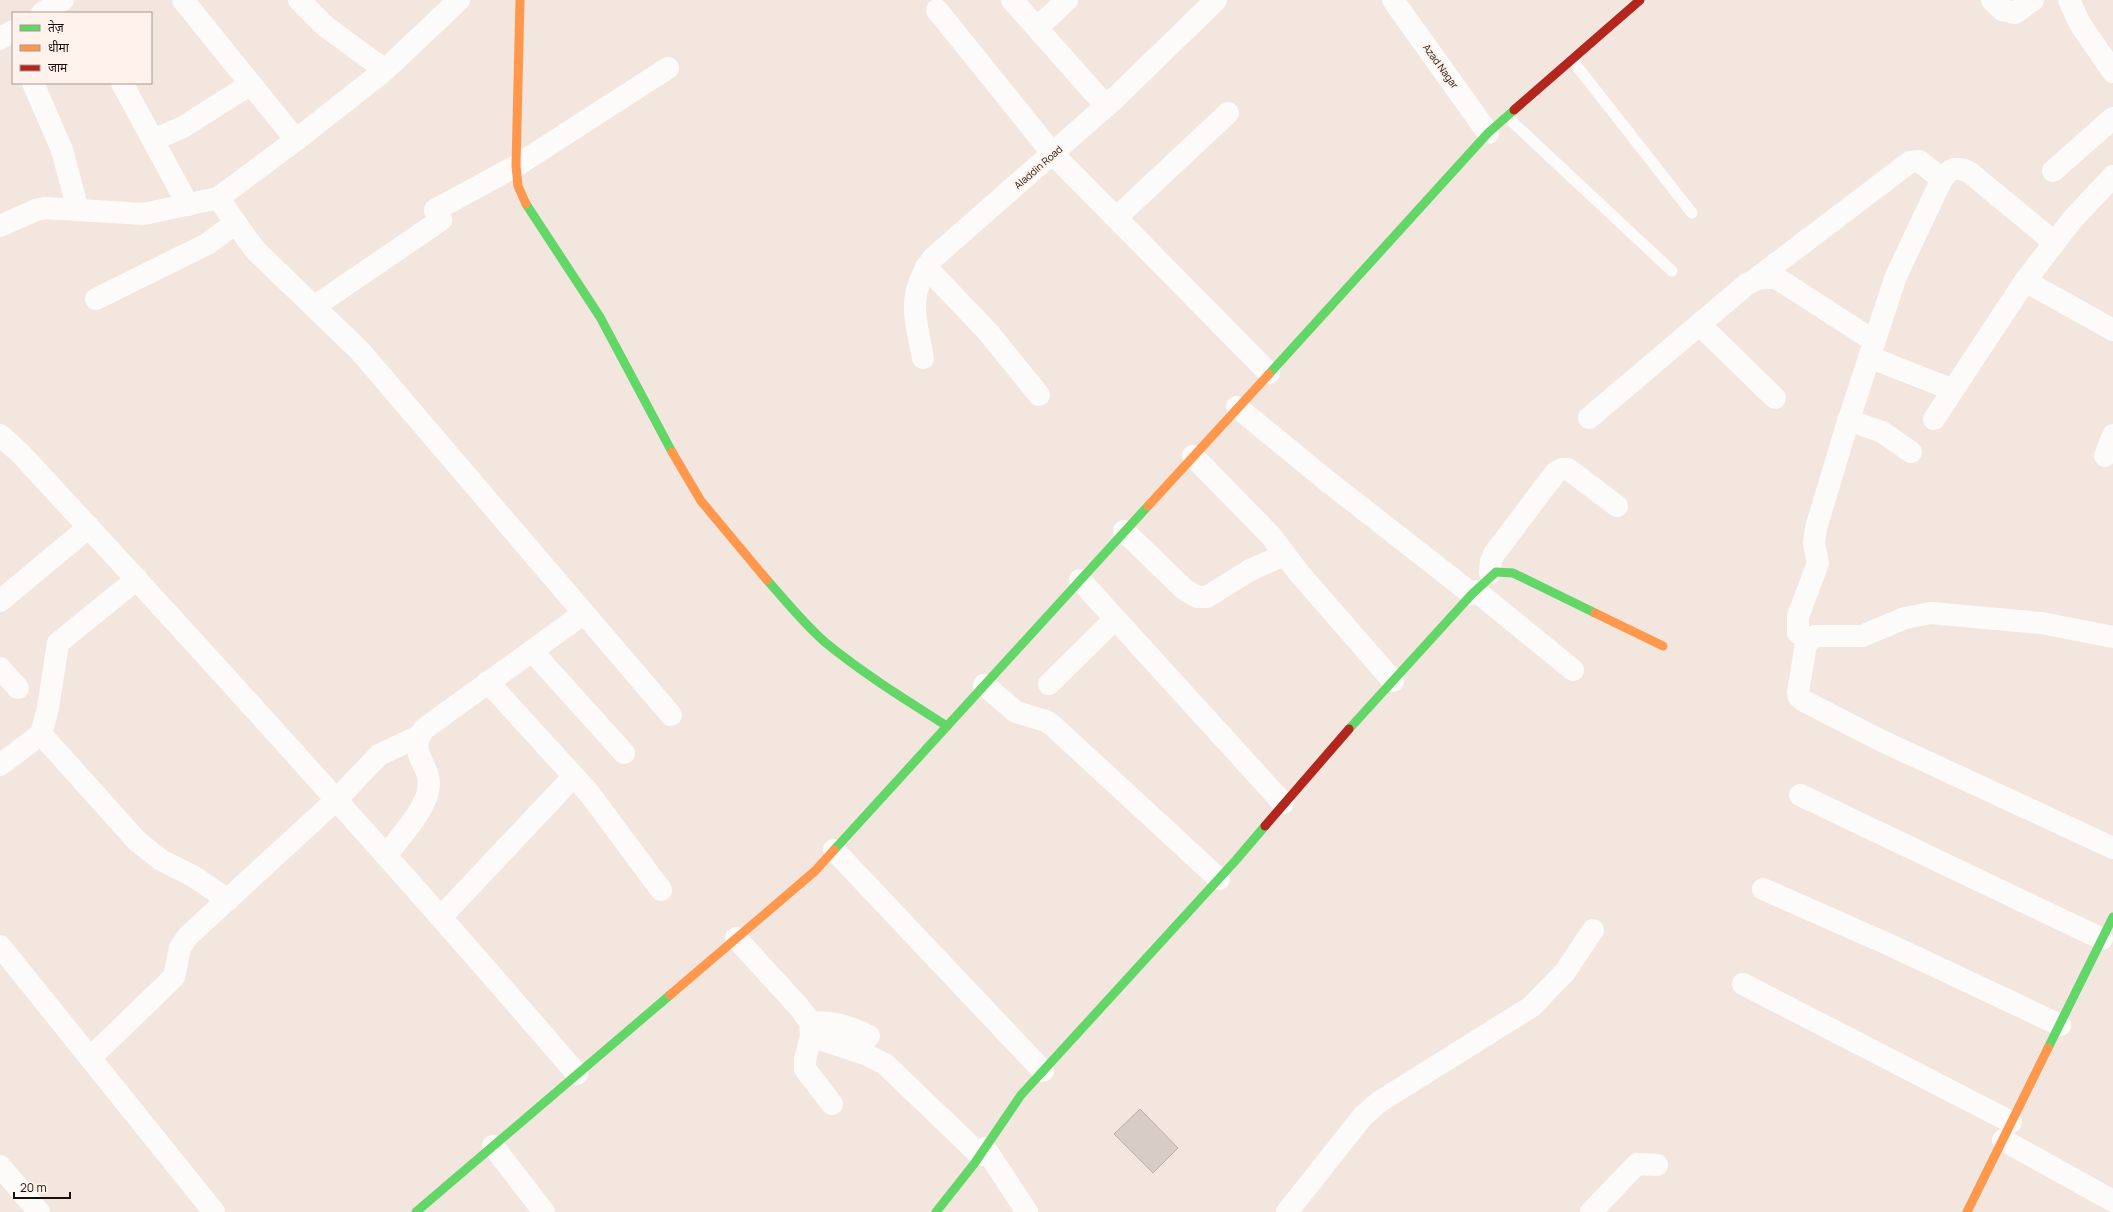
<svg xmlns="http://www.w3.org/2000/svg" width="2113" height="1212" font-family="Manrope,'Noto Sans Devanagari',sans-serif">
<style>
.building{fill:#d8ccc6;stroke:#baafa9}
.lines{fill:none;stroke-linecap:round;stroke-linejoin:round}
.lane{stroke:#fdfbfa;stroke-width:11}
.street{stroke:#fdfbfa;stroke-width:22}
.fast{stroke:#63d668;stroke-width:9}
.slow{stroke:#ff974d;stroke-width:9}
.jam{stroke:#b3261e;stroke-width:9}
.labels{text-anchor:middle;stroke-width:4;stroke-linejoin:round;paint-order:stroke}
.street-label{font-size:10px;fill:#1a100b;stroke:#fff2ec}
</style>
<rect width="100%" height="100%" fill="#f3e6df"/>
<path class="building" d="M1140,1109L1178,1148L1153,1173L1114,1134Z"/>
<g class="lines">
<g class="lane">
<path d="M1572,60L1692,213"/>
<path d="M1507,117L1672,271"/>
</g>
<g class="street">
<path d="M183,0L296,140"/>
<path d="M299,0L325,26L385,70"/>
<path d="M1012,0L1106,106"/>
<path d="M1393,0L1488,133"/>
<path d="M1992,0L2002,10L2015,13L2033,0"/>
<path d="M2069,0L2080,24L2113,72"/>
<path d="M937,10L1053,154L1269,373"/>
<path d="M42,13L63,0"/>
<path d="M1037,28L1067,0"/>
<path d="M0,39L13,31"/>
<path d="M33,83L62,150L78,210"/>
<path d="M122,83L188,205"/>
<path d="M153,140L183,127L251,84"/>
<path d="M2053,171L2113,118"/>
<path d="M218,198L255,250L360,351L671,715"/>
<path d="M435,210L516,166L668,68"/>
<path d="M1116,218L1228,113"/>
<path d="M0,226L36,210L45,208L144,214L218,198L296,140L385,70L459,0"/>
<path d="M926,267L988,332L1039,395"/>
<path d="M1757,278L1910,162L1919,161L1942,179"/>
<path d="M2025,281L2113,330"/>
<path d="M96,299L207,244L236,223"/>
<path d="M315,306L441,220"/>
<path d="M1700,325L1775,398"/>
<path d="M1869,357L1953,390"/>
<path d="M923,358C915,316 906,295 933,258L1112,101L1216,0"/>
<path d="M1237,407L1326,480L1472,594"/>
<path d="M1589,418L1747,284C1758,278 1766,276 1778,279L1874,341"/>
<path d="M1934,419L2025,281L2072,220L2113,176"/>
<path d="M1848,420L1882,432L1911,452"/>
<path d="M0,435L20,453C209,657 396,863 577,1074"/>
<path d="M1193,456L1271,536L1299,573L1393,681"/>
<path d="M2105,456L2113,435"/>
<path d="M1124,531L1184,589L1197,597H1207L1250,570L1284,555"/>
<path d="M1490,573L1491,561L1494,554L1556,472L1562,469H1568L1617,506"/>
<path d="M1080,580L1283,803"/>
<path d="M1476,591L1573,670"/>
<path d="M0,601L89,527"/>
<path d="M2113,637L2041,623L1931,613L1905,618L1862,636H1815L1806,644L1798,692L1799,697L1804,701L1882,741L2113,848"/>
<path d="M1810,639L1798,633V616L1818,563L1814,544L1816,528L1847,425L1896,276L1942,179C1951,168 1956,166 1969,172L2054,242"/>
<path d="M532,651L624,753"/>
<path d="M0,668L18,688"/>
<path d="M488,682L589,793L661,890"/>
<path d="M1049,684L1115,619"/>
<path d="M984,685L1016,712L1046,721L1052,725L1219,879"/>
<path d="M41,734L137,841L161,860L193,876L228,900"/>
<path d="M0,765L41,734L48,708L58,643L137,579"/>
<path d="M1800,795L2102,939"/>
<path d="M834,850L1043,1071"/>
<path d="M386,855C400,837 428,808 429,784C429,763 407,753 424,729L583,614"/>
<path d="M1763,889L1890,945L2060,1025"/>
<path d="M442,916L574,776"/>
<path d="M736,938L799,1007L810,1022L811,1036L805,1060V1069L832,1104"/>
<path d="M0,946L214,1212"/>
<path d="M1743,984L2011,1122"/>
<path d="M810,1022C834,1022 847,1025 869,1036"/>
<path d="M811,1036L865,1054L885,1064L980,1155"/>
<path d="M90,1058L174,977L180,948L188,936L336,800L379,755L419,736"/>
<path d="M2003,1140L2113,1201"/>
<path d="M493,1146L544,1212"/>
<path d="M985,1148L1027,1212"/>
<path d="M0,1166L39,1212"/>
<path d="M1287,1212L1363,1116L1379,1102L1531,1007L1565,972L1593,930"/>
<path d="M1591,1212L1637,1164L1657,1165"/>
</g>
<g class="fast">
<path d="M526,204L600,317L672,452"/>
<path d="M1269,374L1488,133L1514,110"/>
<path d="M767,580C786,601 804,624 826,643C864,674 906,700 947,726"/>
<path d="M1349,729L1472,594L1496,572L1513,573L1595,613"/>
<path d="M834,850L1148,506"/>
<path d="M2048,1048L2113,917"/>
<path d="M416,1212L670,995"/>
<path d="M936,1212L974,1164L1021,1095L1236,860L1265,826"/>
</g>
<g class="slow">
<path d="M520,0L516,166L518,186L526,204"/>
<path d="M672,452L701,501L767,580"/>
<path d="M1148,506L1269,374"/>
<path d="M1595,613L1663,646"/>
<path d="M670,995L815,871L834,850"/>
<path d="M1967,1212L2048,1048"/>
</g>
<g class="jam">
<path d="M1514,110L1640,0"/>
<path d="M1265,826L1349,729"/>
</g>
</g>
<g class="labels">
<g class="street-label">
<text transform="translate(1441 66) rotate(54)" y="4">Azad Nagar</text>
<text transform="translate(1038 167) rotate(-41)" y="4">Aladdin Road</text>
</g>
</g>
<rect x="12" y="12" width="140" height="72" fill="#fff2ec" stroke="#a39892"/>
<rect x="20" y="25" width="20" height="6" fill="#63d668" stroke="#a39892"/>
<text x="48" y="32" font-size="12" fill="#1a100b">तेज़</text>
<rect x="20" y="45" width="20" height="6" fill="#ff974d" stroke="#a39892"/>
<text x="48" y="52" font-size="12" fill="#1a100b">धीमा</text>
<rect x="20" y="65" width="20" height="6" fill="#b3261e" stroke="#a39892"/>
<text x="48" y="72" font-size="12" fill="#1a100b">जाम</text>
<path d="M14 1192v6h56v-6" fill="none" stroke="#1a100b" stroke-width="2"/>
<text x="20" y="1192" font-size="12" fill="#1a100b" stroke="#fff2ec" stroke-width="3" paint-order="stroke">20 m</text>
</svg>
